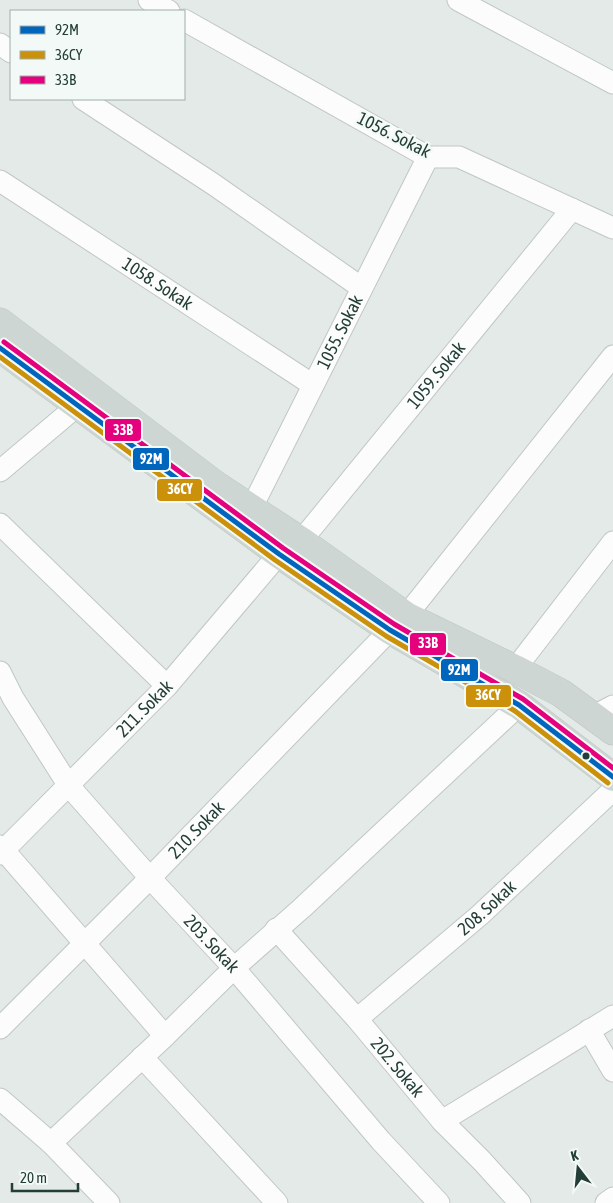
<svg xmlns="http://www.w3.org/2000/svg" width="613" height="1203" font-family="'Asap Condensed',sans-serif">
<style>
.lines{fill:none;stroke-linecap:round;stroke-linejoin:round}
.minor-casing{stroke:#c1c7c4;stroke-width:23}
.major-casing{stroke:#bdc6c3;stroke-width:29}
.minor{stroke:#fbfcfb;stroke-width:21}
.major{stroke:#ced6d3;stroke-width:28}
.bus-1-casing{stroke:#f3f9f6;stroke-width:9}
.bus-2-casing{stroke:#f3f9f6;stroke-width:9}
.bus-3-casing{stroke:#f3f9f6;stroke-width:9}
.bus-1{stroke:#0065bd;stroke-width:5}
.bus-2{stroke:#cc910b;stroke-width:5}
.bus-3{stroke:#e5007d;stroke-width:5}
.bus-dot{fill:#223e37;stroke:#f3f9f6;stroke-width:2}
.labels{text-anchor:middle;stroke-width:4.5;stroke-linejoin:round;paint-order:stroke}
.street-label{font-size:18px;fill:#223e37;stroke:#f3f9f6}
.line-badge{stroke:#f3f9f6;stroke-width:2}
.badge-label{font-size:14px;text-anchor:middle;font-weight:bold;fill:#fff}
</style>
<rect width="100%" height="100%" fill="#e4eae7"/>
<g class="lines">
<defs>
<g id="minor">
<path d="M149,0L169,11"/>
<path d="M458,0L613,83"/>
<path d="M184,20L428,157H459L613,228"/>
<path d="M0,44L11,52"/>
<path d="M83,99L213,184L362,288"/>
<path id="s1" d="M0,181L313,385"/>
<path d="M0,471L77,406"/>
<path id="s2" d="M251,509L428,157"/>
<path d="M0,524L167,686"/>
<path id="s3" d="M301,541L572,209"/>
<path d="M406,616L613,356"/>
<path d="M515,669L613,542"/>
<path id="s4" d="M0,672L13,698L69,786L150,878L234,968L381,1141L439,1203"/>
<path d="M594,716L613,706"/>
<path d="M0,846L165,1036"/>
<path id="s5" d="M0,854L167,686L279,554"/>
<path id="s6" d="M276,929L357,1019L442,1121L482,1161L520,1203"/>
<path id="s7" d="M357,1019L480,915L613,790"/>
<path id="s8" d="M0,1028L150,878L390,630"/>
<path d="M589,1030L613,1071"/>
<path d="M142,1057L277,1203"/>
<path d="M0,1099L51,1143L109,1203"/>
<path d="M442,1121L613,1016"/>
<path d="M51,1143L165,1036L234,968L302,908L519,705"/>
<path d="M606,1203L613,1198"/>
</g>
<g id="major">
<path d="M0,322L217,486L301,541L406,616L515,669L561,693L613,731"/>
<path d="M0,348L279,554L390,630L519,705L613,777"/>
</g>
</defs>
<use href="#minor" class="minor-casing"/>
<use href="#major" class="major-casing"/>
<use href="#minor" class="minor"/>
<use href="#major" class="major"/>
<defs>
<path id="bus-1" d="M0,348L279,554L390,630L519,705L613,777"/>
<path id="bus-2" d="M0,357L275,560L386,636L515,711L608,783"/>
<path id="bus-3" d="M4,342L283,548L394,624L523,699L613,768"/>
</defs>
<use href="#bus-1" class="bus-1-casing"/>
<use href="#bus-2" class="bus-2-casing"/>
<use href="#bus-3" class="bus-3-casing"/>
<use href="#bus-1" class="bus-1"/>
<use href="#bus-2" class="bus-2"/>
<use href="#bus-3" class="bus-3"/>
</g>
<circle class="bus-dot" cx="586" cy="756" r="4.5"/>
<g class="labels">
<g class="street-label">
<text transform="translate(394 135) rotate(27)" y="6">1056. Sokak</text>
<text dy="6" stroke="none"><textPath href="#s1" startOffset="188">1058. Sokak</textPath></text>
<text dy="6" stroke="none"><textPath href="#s2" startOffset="198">1055. Sokak</textPath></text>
<text dy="6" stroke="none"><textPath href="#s3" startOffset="214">1059. Sokak</textPath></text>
<text dy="6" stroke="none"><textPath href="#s5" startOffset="205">211. Sokak</textPath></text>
<text dy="6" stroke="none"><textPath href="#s8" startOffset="279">210. Sokak</textPath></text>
<text dy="6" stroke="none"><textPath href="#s7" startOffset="171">208. Sokak</textPath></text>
<text dy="6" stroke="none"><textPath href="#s4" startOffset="346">203. Sokak</textPath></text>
<text dy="6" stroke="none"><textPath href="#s6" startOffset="184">202. Sokak</textPath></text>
</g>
</g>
<g class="line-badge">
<rect x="104" y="418" width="38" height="24" rx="5" fill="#e5007d"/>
<rect x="132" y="447" width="38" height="24" rx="5" fill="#0065bd"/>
<rect x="156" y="478" width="47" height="24" rx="5" fill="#cc910b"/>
<rect x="409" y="632" width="38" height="24" rx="5" fill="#e5007d"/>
<rect x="440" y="658" width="39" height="24" rx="5" fill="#0065bd"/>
<rect x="465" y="684" width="47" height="24" rx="5" fill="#cc910b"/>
</g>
<g class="badge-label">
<text x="123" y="435">33B</text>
<text x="151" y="464">92M</text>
<text x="180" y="494">36CY</text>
<text x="428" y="648">33B</text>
<text x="459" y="675">92M</text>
<text x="488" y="700">36CY</text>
</g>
<rect x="10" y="10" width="175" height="90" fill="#f3f9f6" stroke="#9faeaa"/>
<rect x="20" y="26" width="25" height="8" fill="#0065bd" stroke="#9faeaa"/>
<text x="55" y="35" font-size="15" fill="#223e37">92M</text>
<rect x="20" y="51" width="25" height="8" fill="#cc910b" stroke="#9faeaa"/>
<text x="55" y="60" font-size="15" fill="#223e37">36CY</text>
<rect x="20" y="76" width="25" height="8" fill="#e5007d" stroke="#9faeaa"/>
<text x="55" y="85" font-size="15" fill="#223e37">33B</text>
<g transform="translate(578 1168) rotate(344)" stroke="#f3f9f6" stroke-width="4" paint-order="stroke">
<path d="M0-4L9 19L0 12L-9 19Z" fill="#223e37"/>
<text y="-8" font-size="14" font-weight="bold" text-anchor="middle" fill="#223e37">K</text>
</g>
<path d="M12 1183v8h66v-8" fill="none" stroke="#223e37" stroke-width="2.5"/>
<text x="20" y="1183" font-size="15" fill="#223e37" stroke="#f3f9f6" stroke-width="4" paint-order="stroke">20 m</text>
</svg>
